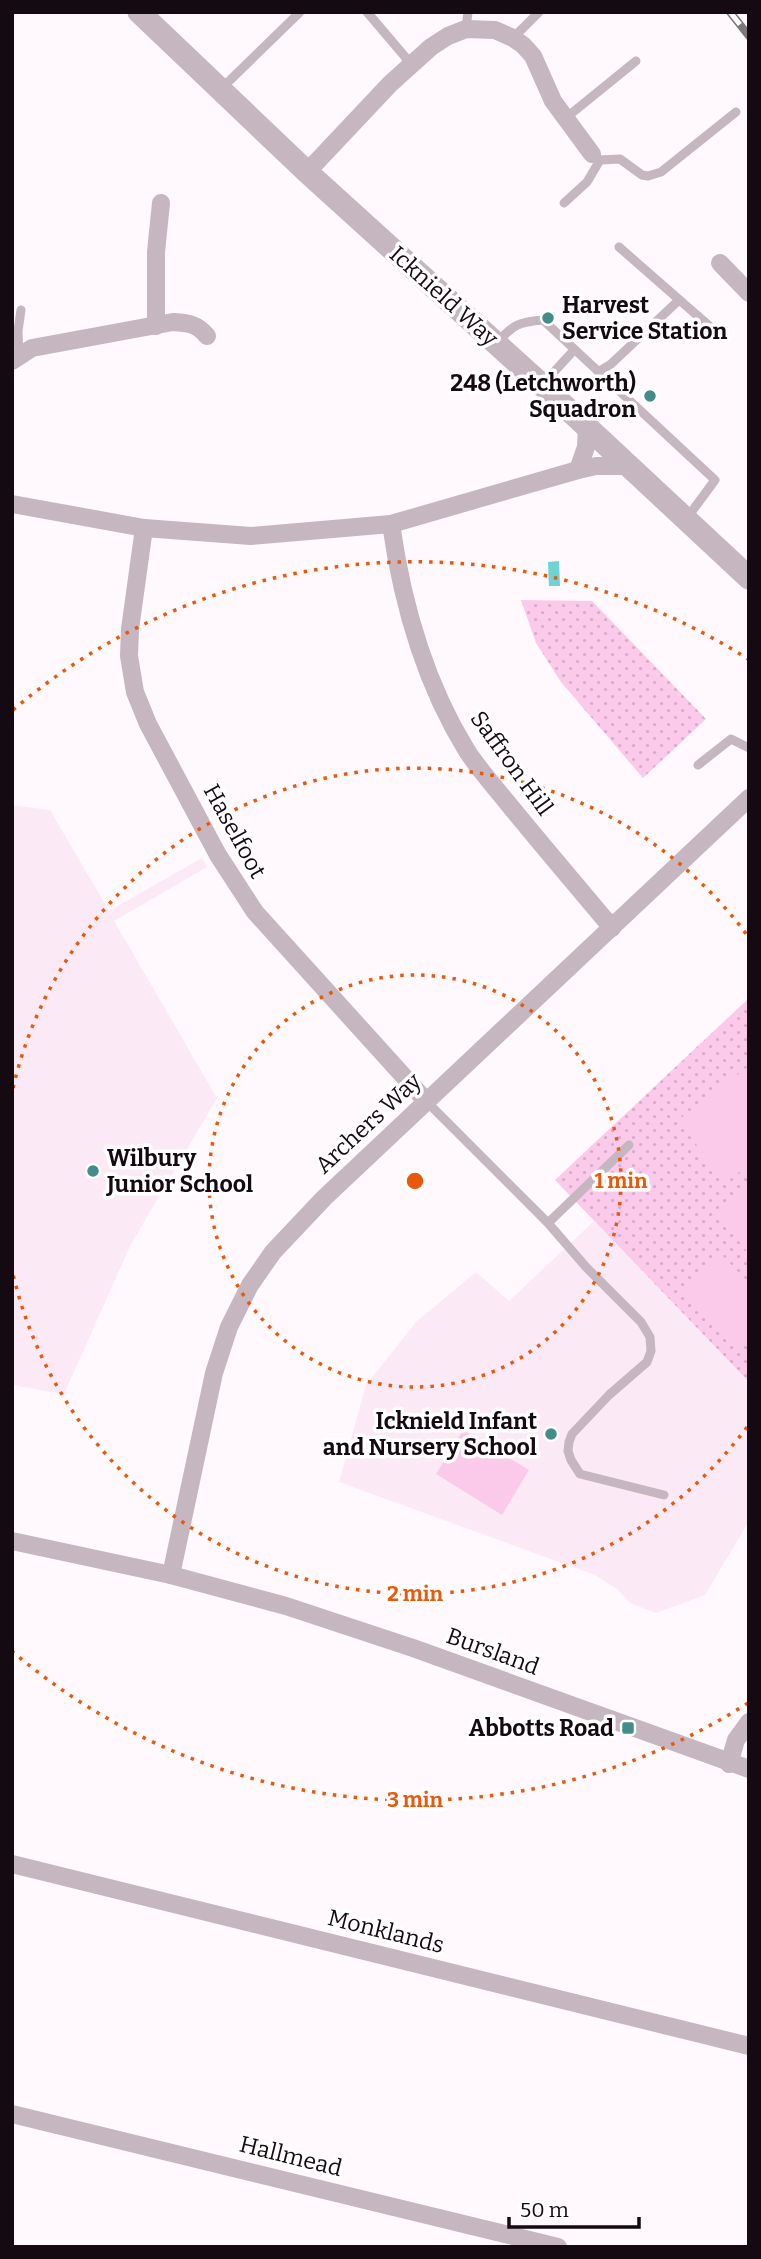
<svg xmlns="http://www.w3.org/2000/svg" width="761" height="2259" font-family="Bitter,serif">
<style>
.built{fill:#fbeaf5}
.park{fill:url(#park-dots)}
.pitch{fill:#fbcaeb}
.water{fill:#6ed3d2}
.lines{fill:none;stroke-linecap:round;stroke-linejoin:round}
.service{stroke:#c5b6c0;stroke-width:9}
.minor{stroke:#c5b6c0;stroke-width:18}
.tertiary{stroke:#c5b6c0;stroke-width:23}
.rail-casing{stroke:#80777d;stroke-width:8}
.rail{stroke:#fff;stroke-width:5;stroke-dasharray:16;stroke-linecap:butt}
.ring{fill:none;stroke:#e8590c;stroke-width:3.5;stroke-dasharray:3.5 7}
.poi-dot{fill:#448c8c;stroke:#fff;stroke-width:2.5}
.labels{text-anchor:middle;stroke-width:7;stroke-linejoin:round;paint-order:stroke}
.street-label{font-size:23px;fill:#150a12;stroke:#fff}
.poi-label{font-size:23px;font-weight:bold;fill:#150a12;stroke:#fff;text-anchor:end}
.centre{fill:#e8590c;stroke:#fff;stroke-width:3.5}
.ring-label{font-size:21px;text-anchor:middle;font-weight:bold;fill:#e8590c;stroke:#fff;stroke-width:7;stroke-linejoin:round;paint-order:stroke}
</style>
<defs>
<pattern id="park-dots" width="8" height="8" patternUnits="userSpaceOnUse" patternTransform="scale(1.75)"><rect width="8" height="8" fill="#fbcaeb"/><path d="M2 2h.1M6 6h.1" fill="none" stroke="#d6acc8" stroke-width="1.8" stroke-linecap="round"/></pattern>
</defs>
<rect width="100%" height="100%" fill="#fff8fc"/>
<g class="built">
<path d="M12,805L50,810L109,911L202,858L207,867L114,921L217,1098L131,1244L64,1394L12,1385Z"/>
<path d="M594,1221L749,1382V1521L705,1595L656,1613L630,1603L617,1589L595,1575L339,1482L366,1385L416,1322L476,1272L509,1301Z"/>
</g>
<g class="park">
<path d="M521,600L592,601L706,719L643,778L561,682L536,643Z"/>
<path d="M749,998V1382L555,1180Z"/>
</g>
<g class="pitch">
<path d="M749,1066V1165L725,1183L678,1120Z"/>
<path d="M749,1184V1254L715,1211Z"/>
<path d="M722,1255L749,1283V1337L736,1349L682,1292Z"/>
<path d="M463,1430L529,1470L502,1515L436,1474Z"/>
</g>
<path class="water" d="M559,561L560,586H549L548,562Z"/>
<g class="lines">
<g class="service">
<path d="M367,12L412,65"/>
<path d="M466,29L468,12"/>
<path d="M513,38L539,12"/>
<path d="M221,89L300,12"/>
<path d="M567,117L636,61"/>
<path d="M592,154L600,160L620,159L642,175L648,176L661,172L736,112"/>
<path d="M564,203L587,182L600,160"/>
<path d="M619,247L723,338"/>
<path d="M496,343C514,325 517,322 543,320L715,480L687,518"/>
<path d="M19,356L18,331L21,310"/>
<path d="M598,372L611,364L679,300"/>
<path d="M543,384L574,350"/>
<path d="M698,765L731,739L749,748"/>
<path d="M427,1102L548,1223L586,1267L641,1322L650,1337L651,1351L647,1362L609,1395L572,1434L569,1442L568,1451L571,1460L580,1474L664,1495"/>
<path d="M548,1223L629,1145"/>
</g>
<g class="minor">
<path d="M307,172L390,84L431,47L448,36L466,29L495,30L513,38L523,45L533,56L553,101L592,154"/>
<path d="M720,263L749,293"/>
<path d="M156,326V252L161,203"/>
<path d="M12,361L32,348L173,322C189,323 197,324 207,336"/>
<path d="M578,470L586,447L587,426"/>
<path d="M12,504L144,528L251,536L391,524L578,470L596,466H630"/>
<path d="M391,524C402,602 425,683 467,751C478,768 493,785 506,801C541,844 577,886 612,928"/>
<path d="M144,528L130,629L129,656L135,692L148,724L218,855L255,912L427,1102"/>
<path d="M12,1541L171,1575L286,1606L413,1648L749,1769"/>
<path d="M171,1575L214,1373L229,1327L250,1285L273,1252L324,1198L749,798"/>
<path d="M729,1764L736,1740L749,1722"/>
<path d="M12,1864L749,2046"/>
<path d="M12,2114L558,2247"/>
</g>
<path class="tertiary" d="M139,12L307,172L542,385L749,578"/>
<defs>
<path id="rail" d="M730,12L749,36"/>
</defs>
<use href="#rail" class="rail-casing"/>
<use href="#rail" class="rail"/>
</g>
<g class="ring">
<circle cx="415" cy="1181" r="206"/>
<path d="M747 1427A413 413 0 0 1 13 1274M13 1088A413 413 0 0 1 747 935"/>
<path d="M748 1703A619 619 0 0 1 13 1652M13 710A619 619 0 0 1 748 659"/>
</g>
<g class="poi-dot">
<circle cx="548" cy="318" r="7"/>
<circle cx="650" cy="396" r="7"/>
<circle cx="93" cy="1171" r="7"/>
<circle cx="551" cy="1434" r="7"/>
<rect x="621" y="1721" width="14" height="14" rx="3.5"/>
</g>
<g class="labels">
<g class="street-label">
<text transform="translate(444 296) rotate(42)" y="8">Icknield Way</text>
<text transform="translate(512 763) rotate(54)" y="8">Saffron Hill</text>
<text transform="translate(235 831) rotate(61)" y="8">Haselfoot</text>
<text transform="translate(368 1123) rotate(-43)" y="8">Archers Way</text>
<text transform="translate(493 1651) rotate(20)" y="8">Bursland</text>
<text transform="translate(386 1931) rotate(14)" y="8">Monklands</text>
<text transform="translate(291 2156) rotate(14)" y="8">Hallmead</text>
</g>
<g class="poi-label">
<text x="562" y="313" text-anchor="start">Harvest<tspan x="562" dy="26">Service Station</tspan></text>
<text x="636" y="391">248 (Letchworth)<tspan x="636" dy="26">Squadron</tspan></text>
<text x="107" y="1166" text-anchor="start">Wilbury<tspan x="107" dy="26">Junior School</tspan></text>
<text x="537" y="1429">Icknield Infant<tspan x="537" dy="26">and Nursery School</tspan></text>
<text x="614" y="1736">Abbotts Road</text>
</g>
</g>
<circle cx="415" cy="1181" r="10" class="centre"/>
<g class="ring-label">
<text x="621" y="1188">1 min</text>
<text x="415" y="1601">2 min</text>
<text x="415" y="1807">3 min</text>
</g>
<rect width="761" height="2259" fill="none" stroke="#150a12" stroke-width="28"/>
<path d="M509 2217v10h130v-10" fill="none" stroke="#150a12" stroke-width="3.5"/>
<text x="520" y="2217" font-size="21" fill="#150a12" stroke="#ffffff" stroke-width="5" paint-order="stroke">50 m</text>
</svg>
